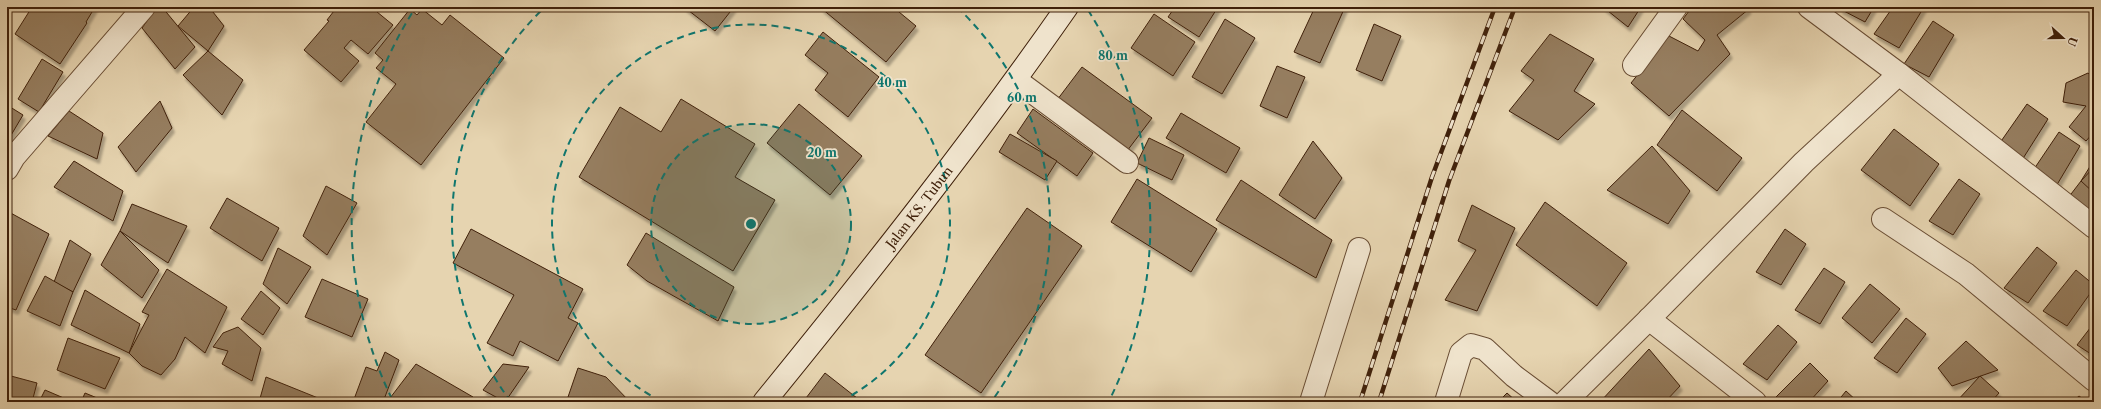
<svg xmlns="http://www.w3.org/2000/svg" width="2101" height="409" font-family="'Libre Caslon Text',serif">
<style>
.building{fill:#967e60;stroke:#3f200a;filter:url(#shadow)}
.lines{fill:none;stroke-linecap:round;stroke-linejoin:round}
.minor-casing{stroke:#694d34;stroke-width:24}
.secondary-casing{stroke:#3f200a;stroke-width:24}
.minor{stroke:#efe3cc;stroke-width:22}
.secondary{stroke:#efe3cc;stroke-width:22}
.rail-casing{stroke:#3f200a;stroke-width:4.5}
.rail{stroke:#efe3cc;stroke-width:3;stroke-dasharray:9;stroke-linecap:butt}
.ring{fill:none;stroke:#0f766e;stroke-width:2;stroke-dasharray:7 5}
.labels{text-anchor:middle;stroke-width:3.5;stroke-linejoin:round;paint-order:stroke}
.street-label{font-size:13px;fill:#3f200a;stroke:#efe3cc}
.centre{fill:#0f766e;stroke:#efe3cc;stroke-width:2}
.ring-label{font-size:12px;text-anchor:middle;font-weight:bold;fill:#0f766e;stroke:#efe3cc;stroke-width:3.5;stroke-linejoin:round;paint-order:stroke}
</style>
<defs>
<filter id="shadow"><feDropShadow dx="2.5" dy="4.5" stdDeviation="1" flood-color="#0004"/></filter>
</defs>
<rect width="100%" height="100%" fill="#e6d4b0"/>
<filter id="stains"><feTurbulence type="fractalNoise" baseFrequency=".005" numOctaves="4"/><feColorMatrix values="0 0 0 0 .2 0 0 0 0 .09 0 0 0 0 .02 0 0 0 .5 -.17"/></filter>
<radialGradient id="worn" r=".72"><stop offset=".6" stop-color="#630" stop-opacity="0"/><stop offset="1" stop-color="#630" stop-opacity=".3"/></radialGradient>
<g class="building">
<path d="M32,7H95L86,22L87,23L60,64L15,34Z"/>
<path d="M157,7H162L195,47L175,69L142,28Z"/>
<path d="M194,7H209L224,26L208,51L178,26Z"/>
<path d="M337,7H371L393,25L368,54L351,40L344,48L359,61L341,82L304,50L329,21L327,20Z"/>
<path d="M684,7H734L715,31Z"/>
<path d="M822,7H893L916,26L886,62L821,8Z"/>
<path d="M1175,7H1218L1199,37L1168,17Z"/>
<path d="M1315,7H1345L1320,63L1294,52Z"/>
<path d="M1603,7H1641L1628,27Z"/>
<path d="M1692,7H1747L1749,9L1717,35L1730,54L1669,116L1631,83L1669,36L1698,51L1705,40L1683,19Z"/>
<path d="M1841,7H1874L1865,22L1840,9Z"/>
<path d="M1893,7H1924L1899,48L1874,34Z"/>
<path d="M410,9L417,15L422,9L442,25L450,15L504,58L421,165L366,122L396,84L376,68L383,60L375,53Z"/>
<path d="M1154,14L1195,42L1173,76L1131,48Z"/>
<path d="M1225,19L1255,38L1222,94L1192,77Z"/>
<path d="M1933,21L1954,35L1929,77L1904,64Z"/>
<path d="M1374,24L1401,36L1382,81L1356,70Z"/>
<path d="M823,32L879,77L848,117L815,90L828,73L805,55Z"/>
<path d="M1550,34L1594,59L1574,91L1595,104L1558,140L1509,111L1534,80L1521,71Z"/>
<path d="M208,51L243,80L222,115L183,75Z"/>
<path d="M42,59L63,72L39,112L18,99Z"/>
<path d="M1277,66L1305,77L1287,118L1260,106Z"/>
<path d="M1082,67L1152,118L1124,155L1054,104Z"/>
<path d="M2088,73L2094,78V132L2086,141L2069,127L2086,106L2063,102L2066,83Z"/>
<path d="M681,99L755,144L735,177L775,200L733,271L579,177L620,107L661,132Z"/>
<path d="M160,101L172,128L136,172L118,147Z"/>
<path d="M799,104L862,156L830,195L767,143Z"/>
<path d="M2027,104L2048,119L2022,160L1997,147Z"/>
<path d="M7,105L23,115L7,142Z"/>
<path d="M1033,109L1093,153L1077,176L1017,133Z"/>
<path d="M1682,110L1742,158L1717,191L1657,145Z"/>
<path d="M69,111L103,133L97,159L48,136Z"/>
<path d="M1181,113L1240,148L1226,173L1166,138Z"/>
<path d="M1894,129L1939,164L1910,206L1861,170Z"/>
<path d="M2059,132L2080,146L2055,188L2030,175Z"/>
<path d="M1010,134L1057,161L1045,180L999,152Z"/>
<path d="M1149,138L1184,155L1172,180L1137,163Z"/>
<path d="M1313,141L1342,178L1315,219L1279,195Z"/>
<path d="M1652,146L1690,191L1668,224L1607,190Z"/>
<path d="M2094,160V208L2092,211L2068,198L2081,181Z"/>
<path d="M74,161L123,191L113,221L54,187Z"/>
<path d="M2094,167V193L2081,181Z"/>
<path d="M1137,179L1217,229L1191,272L1111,222Z"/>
<path d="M1959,179L1980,194L1953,235L1929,221Z"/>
<path d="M1241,180L1332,240L1316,278L1216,220Z"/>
<path d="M326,186L357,203L327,255L303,236Z"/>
<path d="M227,198L279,228L262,261L210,228Z"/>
<path d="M1545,202L1627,263L1597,306L1516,245Z"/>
<path d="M132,204L187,226L168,263L120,231Z"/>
<path d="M1472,205L1515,228L1477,311L1445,300L1476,250L1458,241Z"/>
<path d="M1027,208L1082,246L981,393L925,355Z"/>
<path d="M7,211L49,234L16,310L7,307Z"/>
<path d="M471,229L583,289L568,318L578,323L558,361L520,341L513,356L487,343L514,295L453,263Z"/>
<path d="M1785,229L1806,244L1781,285L1756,272Z"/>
<path d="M120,231L159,270L142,298L101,265Z"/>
<path d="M646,233L734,287L718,321L647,281L627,265Z"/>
<path d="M70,240L91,254L73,292L54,282Z"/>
<path d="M2037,247L2057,263L2028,303L2004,288Z"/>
<path d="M278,248L311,267L287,304L263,284Z"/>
<path d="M1824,268L1845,282L1820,324L1795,310Z"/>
<path d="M167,269L227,307L205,353L185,337L175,359L161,375L142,366L129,353L149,315L142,312Z"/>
<path d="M2076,270L2094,285V288L2067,326L2043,311Z"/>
<path d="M45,276L73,292L60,326L27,311Z"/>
<path d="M322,279L368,299L352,337L305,317Z"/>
<path d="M1870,284L1900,309L1872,343L1842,318Z"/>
<path d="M85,290L140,324L129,353L71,325Z"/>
<path d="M261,291L280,308L263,335L241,319Z"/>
<path d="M1906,318L1926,334L1897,373L1874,358Z"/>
<path d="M2094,323V356L2077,345Z"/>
<path d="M1778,325L1797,342L1767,380L1743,364Z"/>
<path d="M238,327L261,348L252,381L222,364L228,351L213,347L223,333Z"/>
<path d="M68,338L120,358L105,389L57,370Z"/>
<path d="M1966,341L1998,370L1952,386L1938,368Z"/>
<path d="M1649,349L1680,386L1665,402H1600Z"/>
<path d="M385,352L399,360L383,402H353L366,367L377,371Z"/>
<path d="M1810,363L1828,381L1809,402H1776L1773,400Z"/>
<path d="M416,364L473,397L471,402H387Z"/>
<path d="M503,364L529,367L505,402L483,390Z"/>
<path d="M578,368L606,377L630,402H576L568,397Z"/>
<path d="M825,373L862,402H803Z"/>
<path d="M11,376L37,383L32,402H7V385Z"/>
<path d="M1980,376L1999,393L1991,402H1956Z"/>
<path d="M266,377L323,400L322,402H259Z"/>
<path d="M45,390L73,402H39Z"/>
<path d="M1846,391L1858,402H1837Z"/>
<path d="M85,393L102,400L101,402H81Z"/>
<path d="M1507,393L1517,402H1498Z"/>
<path d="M2079,396L2087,402H2072Z"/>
</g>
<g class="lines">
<defs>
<g id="minor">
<path d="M1809,7L1899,74"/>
<path d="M1634,65L1676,7"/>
<path d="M1016,80L1127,162"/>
<path d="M7,169L14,157L144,7"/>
<path d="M1883,219L1966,274L2094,380"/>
<path d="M1649,319L1755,402"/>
<path d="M1311,402L1359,249"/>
<path d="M1446,402L1461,353L1471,345L1485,349L1514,376L1549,402"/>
<path d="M1565,402L1649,319L1804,162L1899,74L2094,227"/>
</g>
<g id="secondary">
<path id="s1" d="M764,402C869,273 972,143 1067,7"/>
</g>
</defs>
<use href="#minor" class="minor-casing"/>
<use href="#secondary" class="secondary-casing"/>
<use href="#minor" class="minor"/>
<use href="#secondary" class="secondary"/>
<defs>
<g id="rail">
<path d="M1360,402L1432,177L1495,7"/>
<path d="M1379,402L1449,181L1515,7"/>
</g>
</defs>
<use href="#rail" class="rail-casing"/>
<use href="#rail" class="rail"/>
</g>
<circle cx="751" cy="224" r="100" fill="#0f766e" fill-opacity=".12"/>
<g class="ring">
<circle cx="751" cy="224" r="100"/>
<path d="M661 401A199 199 0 1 1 841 401"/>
<path d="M511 402A299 299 0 0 1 545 7M957 7A299 299 0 0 1 991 402"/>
<path d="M392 399A399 399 0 0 1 414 10M1088 10A399 399 0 0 1 1110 399"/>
</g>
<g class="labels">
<g class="street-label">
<text dy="5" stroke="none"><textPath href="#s1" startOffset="249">Jalan KS. Tubun</textPath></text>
</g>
</g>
<circle cx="751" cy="224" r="6" class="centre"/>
<g class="ring-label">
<text x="1113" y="60">80 m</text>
<text x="892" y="87">40 m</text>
<text x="1022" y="102">60 m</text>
<text x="822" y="157">20 m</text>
</g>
<rect width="2101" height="409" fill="none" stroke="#e6d4b0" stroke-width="24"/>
<rect x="8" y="8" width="2085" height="393" fill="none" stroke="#3f200a" stroke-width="2"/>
<rect x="12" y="12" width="2077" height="385" fill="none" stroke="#3f200a"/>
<g transform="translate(2063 38) rotate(111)" stroke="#efe3cc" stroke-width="3" paint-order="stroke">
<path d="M0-3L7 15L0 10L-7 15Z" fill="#3f200a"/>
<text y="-6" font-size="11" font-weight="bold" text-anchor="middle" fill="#3f200a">U</text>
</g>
<rect width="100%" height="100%" filter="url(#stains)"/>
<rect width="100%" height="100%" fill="url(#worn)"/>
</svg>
